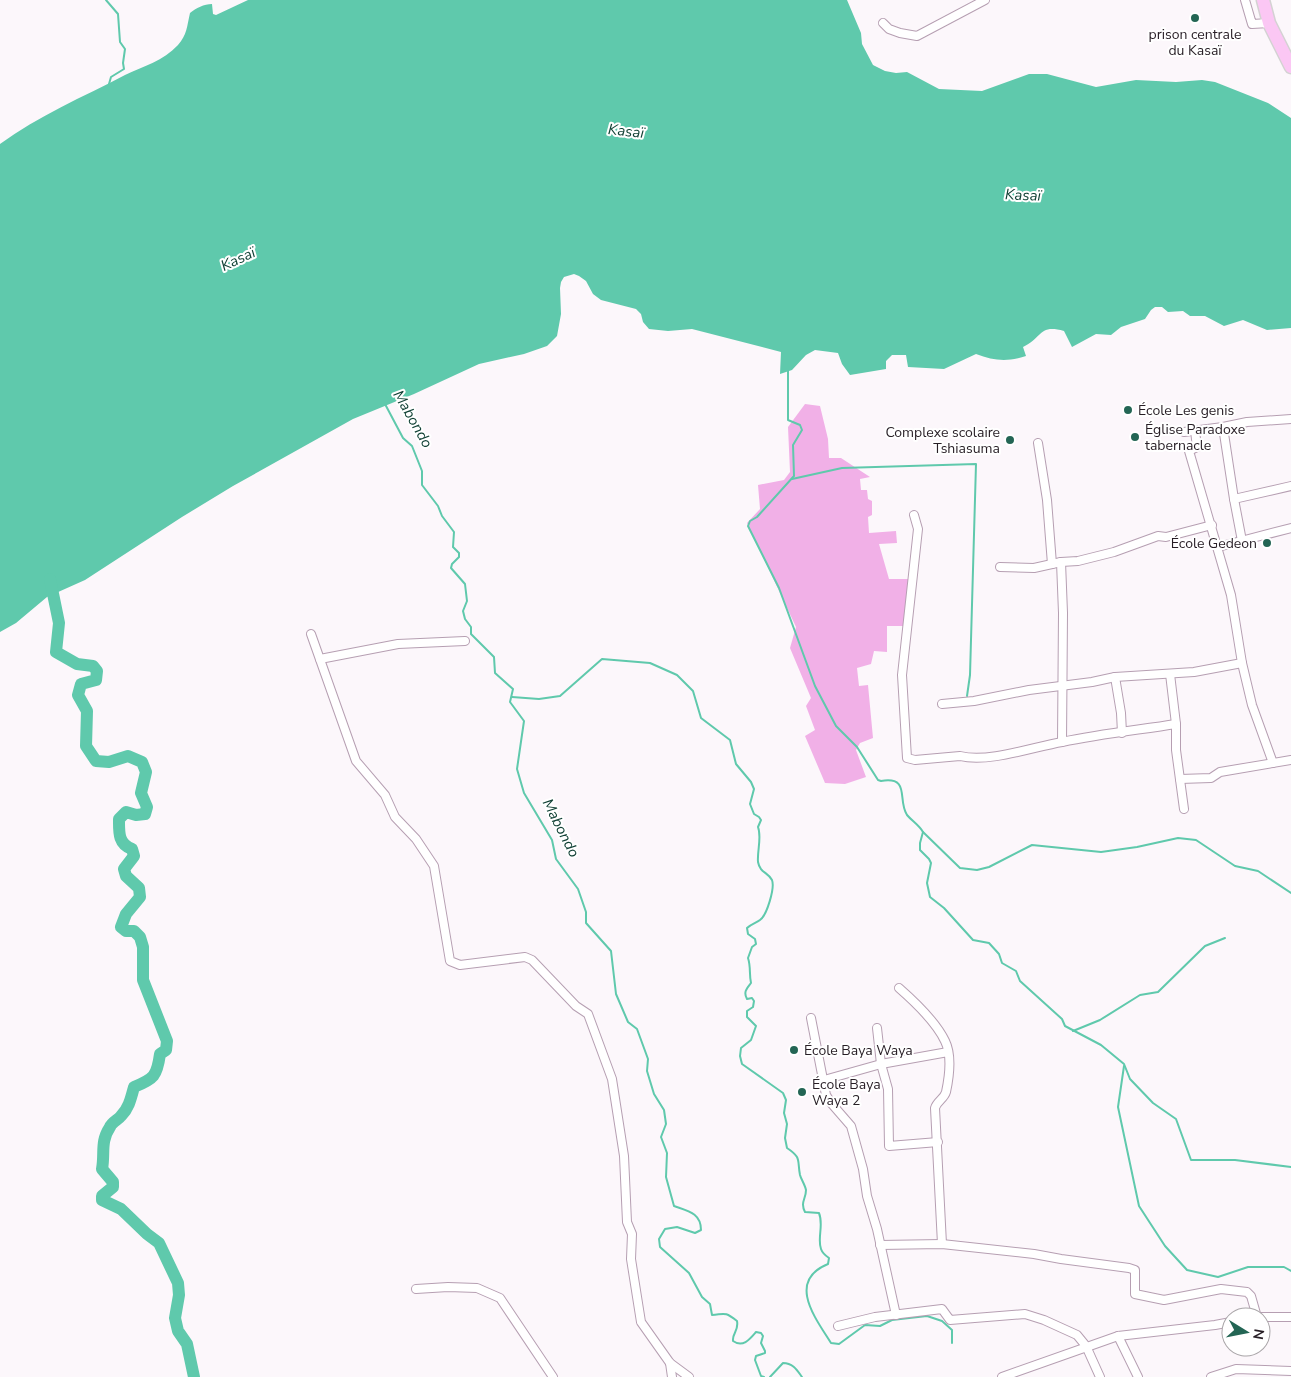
<svg xmlns="http://www.w3.org/2000/svg" width="1291" height="1377" font-family="'Nunito Sans',sans-serif">
<style>
.green{fill:#f1b0e7}
.water{fill:#5fc9ac}
.lines{fill:none;stroke-linecap:round;stroke-linejoin:round}
.stream{stroke:#5fc9ac;stroke-width:2}
.river{stroke:#5fc9ac;stroke-width:12}
.street-casing{stroke:#b69fb2;stroke-width:10}
.primary-casing{stroke:#d4d2d3;stroke-width:15}
.street{stroke:#fff;stroke-width:8}
.primary{stroke:#fbc7f4;stroke-width:12}
.poi-dot{fill:#236554;stroke:#fff;stroke-width:2}
.labels{text-anchor:middle;stroke-width:4;stroke-linejoin:round;paint-order:stroke}
.poi-label{font-size:14px;fill:#271e25;stroke:#fff;text-anchor:start}
.water-label{font-size:15px;font-style:italic;fill:#114135;stroke:#fff}
</style>
<rect width="100%" height="100%" fill="#fcf7fb"/>
<path class="green" d="M805,404L820,406L828,439L829,458H841L870,477L860,479L861,490H867L868,499L872,501V515L868,517L869,533L896,531L897,543L879,544L889,579H910L905,626H887V652L874,651L871,664L857,668L859,686L868,685L873,738L860,743L856,750L866,777L845,784L825,783L805,736L815,730L806,706L811,698L790,648L796,627L747,523L760,509L758,485L784,480L790,472L788,427Z"/>
<path class="water" d="M248,0H847L861,33L862,44L873,65L885,71L896,73L907,72L939,89L982,91L1029,74H1047L1096,87L1136,80L1176,82L1202,80L1215,82L1268,103L1291,118V328L1267,330L1243,320L1224,326L1205,316H1190L1183,311L1168,312L1162,307H1155L1151,310L1145,319L1121,327L1111,335L1096,334L1072,347L1064,331C1038,324 1043,338 1023,347L1026,356C1008,362 994,361 976,354L944,369L908,367L906,355H892L886,361V369L850,375L842,364L838,353L815,350L806,355L792,370L780,374L781,352L692,329L668,331L649,329L643,322L641,314L636,309L601,300L593,294L586,281L579,276L574,274L564,277L561,282L560,288L561,314L557,336L547,346L524,354L479,364L414,394L353,419L233,486L182,517L85,580L47,597L16,623L0,632V144C38,116 83,97 125,75C144,66 163,61 178,45C187,35 187,26 190,13C196,8 204,4 212,4L213,14L216,15Z"/>
<g class="lines">
<g class="stream">
<path d="M106,0L118,14L120,42L125,49L123,63L124,69L111,77L109,84"/>
<path d="M788,371V420L800,425L802,430L793,445L794,476L757,517L750,521L748,526L779,588L815,686L836,726L857,747L878,780L881,781C911,776 897,800 907,815C912,821 919,825 923,832L920,843V850L929,859L931,863L927,883L930,897L944,908L973,940L989,943L999,954L1002,963L1016,971L1020,981L1062,1019L1065,1026L1101,1045L1124,1064L1130,1079L1153,1103L1176,1119L1191,1160H1235L1291,1167"/>
<path d="M385,404L403,438L412,446L422,471V485L438,506L442,516L454,532L453,547L459,553V557L452,564L451,568L465,584L467,601L463,611L465,619L471,627V634L494,657L495,673L513,689L510,702L524,721L517,769L524,793L552,840L556,859L578,889L586,912V923L611,951L616,994L628,1022L637,1029L648,1059L647,1071L654,1094L664,1110L666,1124L661,1137L667,1153L666,1177L674,1206C688,1211 701,1213 701,1230L695,1233L677,1227L665,1229L659,1239L660,1247L689,1273L702,1297L710,1304L712,1315C725,1314 724,1311 737,1321C739,1331 732,1333 733,1341C743,1348 750,1339 756,1332L761,1333L763,1336L761,1343L765,1351V1353L756,1356L755,1360L761,1376L764,1377"/>
<path d="M792,479L842,468L976,464L970,675L967,696"/>
<path d="M512,697L539,699L560,696L602,659L650,663L677,675L693,691L701,718L730,740L736,764L751,782L754,789L750,804L754,814L759,817L761,820L758,827C762,837 757,851 758,862C760,873 768,872 772,880C775,888 767,915 760,920C756,923 751,924 747,928L748,934L755,939L756,944L752,947L748,958C751,967 749,974 751,983C747,988 743,992 747,999L752,998L754,1001L753,1007L747,1011V1017L756,1026L751,1040L741,1048L740,1056L742,1064L783,1093L786,1100L784,1113L787,1124L785,1138L787,1148C802,1158 797,1160 800,1175C801,1179 805,1185 806,1190C806,1199 800,1202 805,1212L819,1213C824,1225 817,1238 821,1249C822,1252 826,1256 829,1258L828,1264C786,1281 816,1319 831,1343L839,1344L865,1325L880,1326L892,1320L927,1316L942,1321L952,1330V1343"/>
<path d="M923,832L960,868L977,870L989,867L1032,845L1101,852L1137,847L1178,838L1196,840L1235,866L1258,871L1291,893"/>
<path d="M1073,1031L1100,1020L1140,995L1158,992L1205,946L1225,938"/>
<path d="M1124,1066L1118,1107L1139,1206L1165,1246L1187,1270L1218,1277L1248,1267H1284L1291,1271"/>
<path d="M770,1377L783,1363C793,1363 797,1370 802,1377"/>
</g>
<path class="river" d="M50,579L59,623L56,652L77,664L93,666L97,671L96,680L81,684L78,695L87,711L86,746L96,761L109,762L128,756L142,762L146,772L141,793L147,807L145,814L136,815L126,812L119,819C119,832 118,844 132,849L134,856L124,869L126,876L139,888L140,897L126,914L121,927L126,931H134L140,937L143,947V980L167,1041L166,1050L160,1054C157,1076 154,1079 134,1087C131,1098 129,1108 121,1116C118,1120 112,1122 110,1127C100,1142 105,1153 102,1169L113,1182V1187L102,1196V1200L121,1209L147,1234L159,1243L178,1283L179,1295L175,1318L178,1331L187,1344L194,1377"/>
<defs>
<g id="street">
<path d="M1245,0L1252,24L1269,23"/>
<path d="M883,23L889,29L900,33L917,36L985,0"/>
<path d="M1223,427L1234,499L1242,541"/>
<path d="M1195,431L1197,447L1189,451L1231,595L1242,663L1252,705L1273,763"/>
<path d="M1184,432L1223,427L1247,422L1291,419"/>
<path d="M1038,443L1047,500L1052,564"/>
<path d="M1234,499L1291,486"/>
<path d="M914,515L918,529L902,675L907,758L915,760L960,756C989,763 1033,747 1062,742C1100,734 1138,730 1176,724"/>
<path d="M1218,547L1291,528"/>
<path d="M1061,562L1063,613L1062,742"/>
<path d="M1000,567L1034,568L1061,562L1078,561L1114,552L1158,536L1166,537L1212,525"/>
<path d="M311,634L356,761L385,795L395,817L416,839L434,866L450,961L460,965L525,957L532,960L576,1006L588,1014L612,1079L624,1156L627,1222L632,1234L631,1259L641,1322L670,1363L689,1377"/>
<path d="M320,659L398,644L465,641"/>
<path d="M1170,674L1176,724V750L1184,809"/>
<path d="M1115,677L1121,713L1122,733"/>
<path d="M942,704L974,701L1029,690L1092,682L1115,677L1194,672L1242,663"/>
<path d="M1180,779L1211,778L1220,772L1291,760"/>
<path d="M899,988C915,1002 936,1022 945,1041C952,1055 949,1078 946,1092C944,1099 937,1101 935,1108L942,1244"/>
<path d="M811,1018L826,1095L831,1103L851,1126L863,1169L867,1196L877,1229L896,1315"/>
<path d="M877,1028L881,1064L888,1089L889,1146L938,1142"/>
<path d="M824,1080L881,1064L948,1052"/>
<path d="M880,1245L942,1244L1034,1254L1061,1259L1129,1268L1135,1270V1294L1164,1300L1221,1289L1247,1292L1251,1296L1257,1317"/>
<path d="M416,1289L448,1287L477,1288L500,1298L553,1377"/>
<path d="M1255,1317H1291"/>
<path d="M838,1326L875,1317L942,1309L950,1320L1025,1314L1044,1320L1077,1335L1086,1346L1100,1377"/>
<path d="M1118,1336L1138,1377"/>
<path d="M670,1363L672,1377"/>
<path d="M1002,1377L1118,1336L1215,1325L1231,1322"/>
<path d="M1211,1377L1236,1369L1291,1371"/>
</g>
<path id="primary" d="M1263,0L1269,23L1291,67"/>
</defs>
<use href="#street" class="street-casing"/>
<use href="#primary" class="primary-casing"/>
<use href="#street" class="street"/>
<use href="#primary" class="primary"/>
</g>
<g class="poi-dot">
<circle cx="1195" cy="18" r="5"/>
<circle cx="1128" cy="410" r="5"/>
<circle cx="1135" cy="437" r="5"/>
<circle cx="1010" cy="440" r="5"/>
<circle cx="1267" cy="543" r="5"/>
<circle cx="794" cy="1050" r="5"/>
<circle cx="802" cy="1092" r="5"/>
</g>
<g class="labels">
<g class="poi-label">
<text x="1195" y="39" text-anchor="middle">prison centrale<tspan x="1195" dy="16">du Kasaï</tspan></text>
<text x="1138" y="415">École Les genis</text>
<text x="1145" y="434">Église Paradoxe<tspan x="1145" dy="16">tabernacle</tspan></text>
<text x="1000" y="437" text-anchor="end">Complexe scolaire<tspan x="1000" dy="16">Tshiasuma</tspan></text>
<text x="1257" y="548" text-anchor="end">École Gedeon</text>
<text x="804" y="1055">École Baya Waya</text>
<text x="812" y="1089">École Baya<tspan x="812" dy="16">Waya 2</tspan></text>
</g>
<g class="water-label">
<text transform="translate(626 131) rotate(6)" y="5">Kasaï</text>
<text transform="translate(1023 195) rotate(2)" y="5">Kasaï</text>
<text transform="translate(238 259) rotate(-25)" y="5">Kasaï</text>
<text transform="translate(413 419) rotate(60)" y="5">Mabondo</text>
<text transform="translate(561 828) rotate(63)" y="5">Mabondo</text>
</g>
</g>
<g transform="translate(1246 1332) rotate(100)"><circle r="24" fill="#ffffff" stroke="#a9a5a8"/>
<path d="M0-4L9 19L0 12L-9 19Z" fill="#236554"/>
<text y="-8" font-size="14" font-weight="bold" text-anchor="middle" fill="#271e25">N</text>
</g>
</svg>
